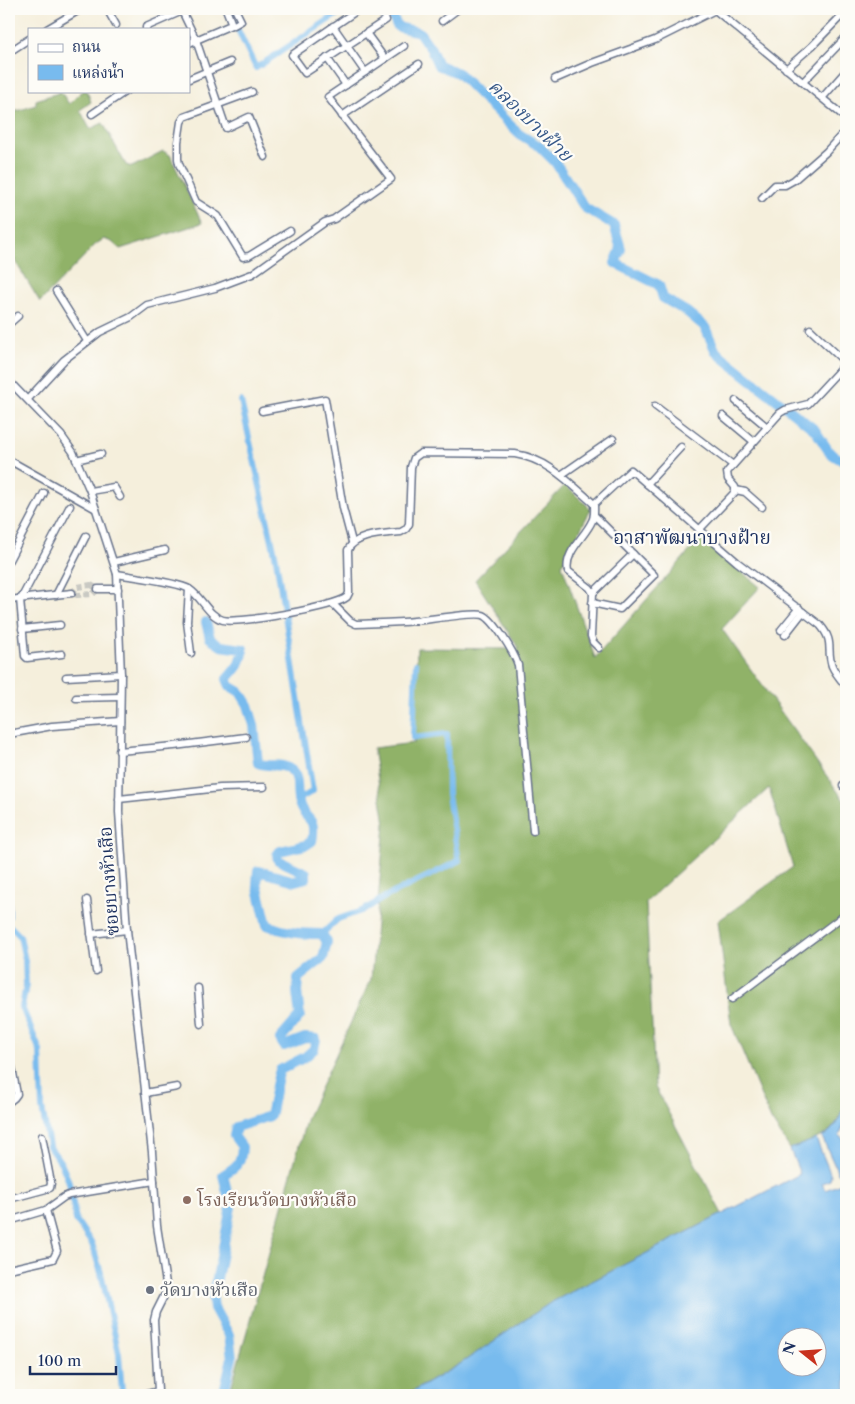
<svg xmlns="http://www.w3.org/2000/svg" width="855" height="1404" font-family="'Libre Caslon Text','Noto Serif Thai',serif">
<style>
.forest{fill:#90b267;stroke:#567062}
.water{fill:#78bbee;stroke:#4a75a6;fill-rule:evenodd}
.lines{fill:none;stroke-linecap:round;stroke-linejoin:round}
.canal{stroke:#78bbee;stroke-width:6}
.river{stroke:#78bbee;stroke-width:10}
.minor-tunnel{stroke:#c9c9c3;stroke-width:6;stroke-dasharray:6 3;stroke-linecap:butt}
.minor-casing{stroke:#67728a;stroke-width:9}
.minor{stroke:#fff;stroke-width:6}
.education-dot{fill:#8d6e63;stroke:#fdfcf7;stroke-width:2}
.worship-dot{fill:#6b7280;stroke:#fdfcf7;stroke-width:2}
.labels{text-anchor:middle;stroke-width:4.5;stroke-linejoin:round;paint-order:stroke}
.street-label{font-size:18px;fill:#1b2f5e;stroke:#fdfcf7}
.education-label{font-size:18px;fill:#785e54;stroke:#fdfcf7;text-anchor:start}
.worship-label{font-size:18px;fill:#5b616d;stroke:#fdfcf7;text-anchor:start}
.water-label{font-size:19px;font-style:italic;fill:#375989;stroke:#fdfcf7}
.neighbourhood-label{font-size:19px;fill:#1b2f5e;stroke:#fdfcf7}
</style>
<rect width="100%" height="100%" fill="#fdfcf7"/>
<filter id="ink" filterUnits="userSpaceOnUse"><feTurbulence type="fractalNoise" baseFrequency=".02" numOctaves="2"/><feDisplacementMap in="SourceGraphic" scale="10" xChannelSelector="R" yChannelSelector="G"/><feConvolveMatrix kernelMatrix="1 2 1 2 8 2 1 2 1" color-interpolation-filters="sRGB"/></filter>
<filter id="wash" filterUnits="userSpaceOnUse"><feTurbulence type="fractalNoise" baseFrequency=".0096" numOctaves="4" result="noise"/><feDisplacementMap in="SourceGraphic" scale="20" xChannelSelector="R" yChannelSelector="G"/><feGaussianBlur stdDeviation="1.12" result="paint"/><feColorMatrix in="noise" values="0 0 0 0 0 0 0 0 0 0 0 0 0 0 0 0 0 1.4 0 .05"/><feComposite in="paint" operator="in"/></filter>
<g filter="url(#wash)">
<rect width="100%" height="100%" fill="#f5efdc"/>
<g class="forest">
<path d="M82,91H87L91,102L80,110L90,129L103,123L126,165L132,167L163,151L170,155L202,223L120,249L112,242L104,239L96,244L40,302L9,251V119L13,112L36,105V100L61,92L69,104Z"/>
<path d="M565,485L591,509L562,565L595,658L701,538L760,587L722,629L846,803V1099C836,1136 823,1136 790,1149L771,1120L731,1024L718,921L793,867L769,788L646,902L655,1087L722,1214L550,1303L460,1364L406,1395H229L307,1117L371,979L385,824L373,748L414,743L417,648L519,649L475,580Z"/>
</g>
<g class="water">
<path d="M846,1099V1121L839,1136L846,1141V1173L842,1175L838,1173L822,1137C836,1129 842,1115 846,1099Z"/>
<path d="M816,1139L831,1175L830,1180L822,1183L825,1190L846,1182V1395H407L460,1364L550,1303L800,1174L790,1149ZM788,1336H818V1366H788Z"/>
</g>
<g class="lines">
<g class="canal">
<path d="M238,30L256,68L345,9"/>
<path d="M241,401L276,559L313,791L298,800"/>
<path d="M9,904V916"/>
<path d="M9,925L20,936L25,961L26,985L22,1007L40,1051L42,1108L49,1146L61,1163L69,1182L76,1220L92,1244L101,1273L119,1354L122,1392L120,1395"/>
<path d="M322,934L338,919L364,910L385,897L459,861L448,795L447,734L413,738L416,664"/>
</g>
<g class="river">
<path d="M388,9L398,27L419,32L431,49L438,65L458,73L519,134L539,146L555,162L585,208L614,225L621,249L615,263L659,285L663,298L687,312L705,327L716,352L815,430L830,453L846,463"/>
<path d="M206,622L210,638L221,646L243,649C244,661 234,671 227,679L230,686L240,692L248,705L254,725L258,763C269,768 282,762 291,770C301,778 295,793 299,803C305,823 317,814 312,841L306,845L280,851L277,855L278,860L306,873V878L295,881L258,871L257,884L267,925C286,933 301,934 322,934L327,942L323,958L298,978L297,992L300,1016L280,1039L284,1046L305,1038L316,1039L314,1049L305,1057L280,1070C275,1085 274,1100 270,1116L236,1127L234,1136L242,1147C241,1164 237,1166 223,1175L231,1207L217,1278L212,1293L214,1308L229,1335L232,1358L223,1395"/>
</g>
</g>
</g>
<g filter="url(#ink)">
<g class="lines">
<path class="minor-tunnel" d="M91,585L98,589L93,594L77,595L72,593L77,587Z"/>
<defs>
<g id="minor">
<path d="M107,9L116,25"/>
<path d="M181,9L196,40L226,128L249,117L265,157"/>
<path d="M359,9L292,55L305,73L386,20L379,9"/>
<path d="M714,9L846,118"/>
<path d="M442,21L458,9"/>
<path d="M234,25L241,21L235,9"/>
<path d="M333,26L365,72"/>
<path d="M47,29L81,9"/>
<path d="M146,29V27L187,9"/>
<path d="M366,33L385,59"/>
<path d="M189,43L231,25V22L226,9"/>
<path d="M9,52L29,39"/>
<path d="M327,58L346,85"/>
<path d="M786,69L812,46L846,11"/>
<path d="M189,79L230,62"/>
<path d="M555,79L592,63L655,40L715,10"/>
<path d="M803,82L846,37"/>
<path d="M252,92L184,117L181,122L178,142V159L179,164L196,202L218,216L243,257L249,256L290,231"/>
<path d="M823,97L846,71"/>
<path d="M92,114L126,91"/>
<path d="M342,116L419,64"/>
<path d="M762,198L775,185H785L794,180L826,152L846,130"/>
<path d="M56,291L87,341"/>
<path d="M9,324L18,316"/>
<path d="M810,329L846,363"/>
<path d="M9,381L61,435L73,452L90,491L117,574L121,675L119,812L127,930L152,1152L157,1226L167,1290L156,1312L154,1320L158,1391L143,1395"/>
<path d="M28,399L64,360L100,332L131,317L147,305L215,288L252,274L325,222L334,219L391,179L328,97L404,46"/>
<path d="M736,401L767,427"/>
<path d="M655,406L733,465"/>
<path d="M262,411L325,399L343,508L352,542"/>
<path d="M723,416L753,441"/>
<path d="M9,460L96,509"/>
<path d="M76,460L101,454"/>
<path d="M561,475L613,439"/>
<path d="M647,484L681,447"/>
<path d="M736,490L745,492L762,507"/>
<path d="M90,491L114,487L120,497"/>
<path d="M594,504C594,510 595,516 592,521C585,537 564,552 568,571L590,588L593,593L591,636L593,642L599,648"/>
<path d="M699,530L735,492V487L728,479L727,472L780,413L785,410L808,404L846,363"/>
<path d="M9,560L44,493"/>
<path d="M114,562L165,550"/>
<path d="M117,574C133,577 178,582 189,589C202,597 208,616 223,620C239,624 335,607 347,597L349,593L348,550C355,534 385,534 401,532L406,529L409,524L411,467L414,458L421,453L515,454C548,459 570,483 594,504L631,470L737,562L820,625C835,642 826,649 832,666C835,673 841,680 846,686"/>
<path d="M98,589H118"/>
<path d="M189,589L187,622L191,653"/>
<path d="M593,593L633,554"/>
<path d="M56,595L86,536"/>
<path d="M20,599L25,656L27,658L62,654"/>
<path d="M21,599L70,506"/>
<path d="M9,600L72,593"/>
<path d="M592,603L620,609L654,575L594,515"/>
<path d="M333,604L350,621L356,624C375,623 395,623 414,621C427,620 474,612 483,615C494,619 514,653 518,665L533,831"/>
<path d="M22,629L60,625"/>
<path d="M781,630L799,608"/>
<path d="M785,635L803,612"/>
<path d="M66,677L121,674"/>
<path d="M76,698L120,697"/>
<path d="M9,734L52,726L120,721"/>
<path d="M119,751L174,746L246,737"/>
<path d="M843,786L846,783"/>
<path d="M119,799L220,788L264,787"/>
<path d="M87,900L96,971"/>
<path d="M91,934L127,930"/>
<path d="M198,988L201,1024"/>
<path d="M732,999L846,914"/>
<path d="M9,1052L17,1094L14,1098L9,1102"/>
<path d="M145,1093L177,1087"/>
<path d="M9,1199L50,1188L51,1183L42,1136"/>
<path d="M9,1221L46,1210L64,1197L69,1195L154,1181"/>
<path d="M9,1269L53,1259L57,1251L46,1210"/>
</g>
</defs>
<use href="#minor" class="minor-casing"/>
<use href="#minor" class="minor"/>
</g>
</g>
<circle class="education-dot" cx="187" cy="1200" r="5"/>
<circle class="worship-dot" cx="150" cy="1290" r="5"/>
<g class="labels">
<g class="street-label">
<text transform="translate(109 881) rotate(-94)" y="6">ซอยบางหัวเสือ</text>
</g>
<g class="education-label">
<text x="197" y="1206">โรงเรียนวัดบางหัวเสือ</text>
</g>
<g class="worship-label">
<text x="160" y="1296">วัดบางหัวเสือ</text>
</g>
<g class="water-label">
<text transform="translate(531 120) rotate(44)" y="7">คลองบางฝ้าย</text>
</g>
<g class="neighbourhood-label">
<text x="692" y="544">อาสาพัฒนาบางฝ้าย</text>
</g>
</g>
<rect width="855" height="1404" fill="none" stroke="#fdfcf7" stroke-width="30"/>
<rect x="28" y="28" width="162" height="65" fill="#fdfcf7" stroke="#a3aaba"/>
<rect x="38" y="44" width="25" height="8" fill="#ffffff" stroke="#a3aaba"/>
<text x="72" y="52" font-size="15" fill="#1b2f5e">ถนน</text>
<rect x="38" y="65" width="25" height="15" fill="#78bbee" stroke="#a3aaba"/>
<text x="72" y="78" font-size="15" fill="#1b2f5e">แหล่งน้ำ</text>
<g transform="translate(802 1352) rotate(287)"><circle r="24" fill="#fdfcf7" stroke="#a3aaba"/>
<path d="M0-4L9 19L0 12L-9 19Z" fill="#c8321e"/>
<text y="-8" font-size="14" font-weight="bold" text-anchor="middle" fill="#1b2f5e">N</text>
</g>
<path d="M30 1366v8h86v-8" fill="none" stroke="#1b2f5e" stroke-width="2.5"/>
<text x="38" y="1366" font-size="15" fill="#1b2f5e" stroke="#fdfcf7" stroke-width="4" paint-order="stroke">100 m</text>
</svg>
